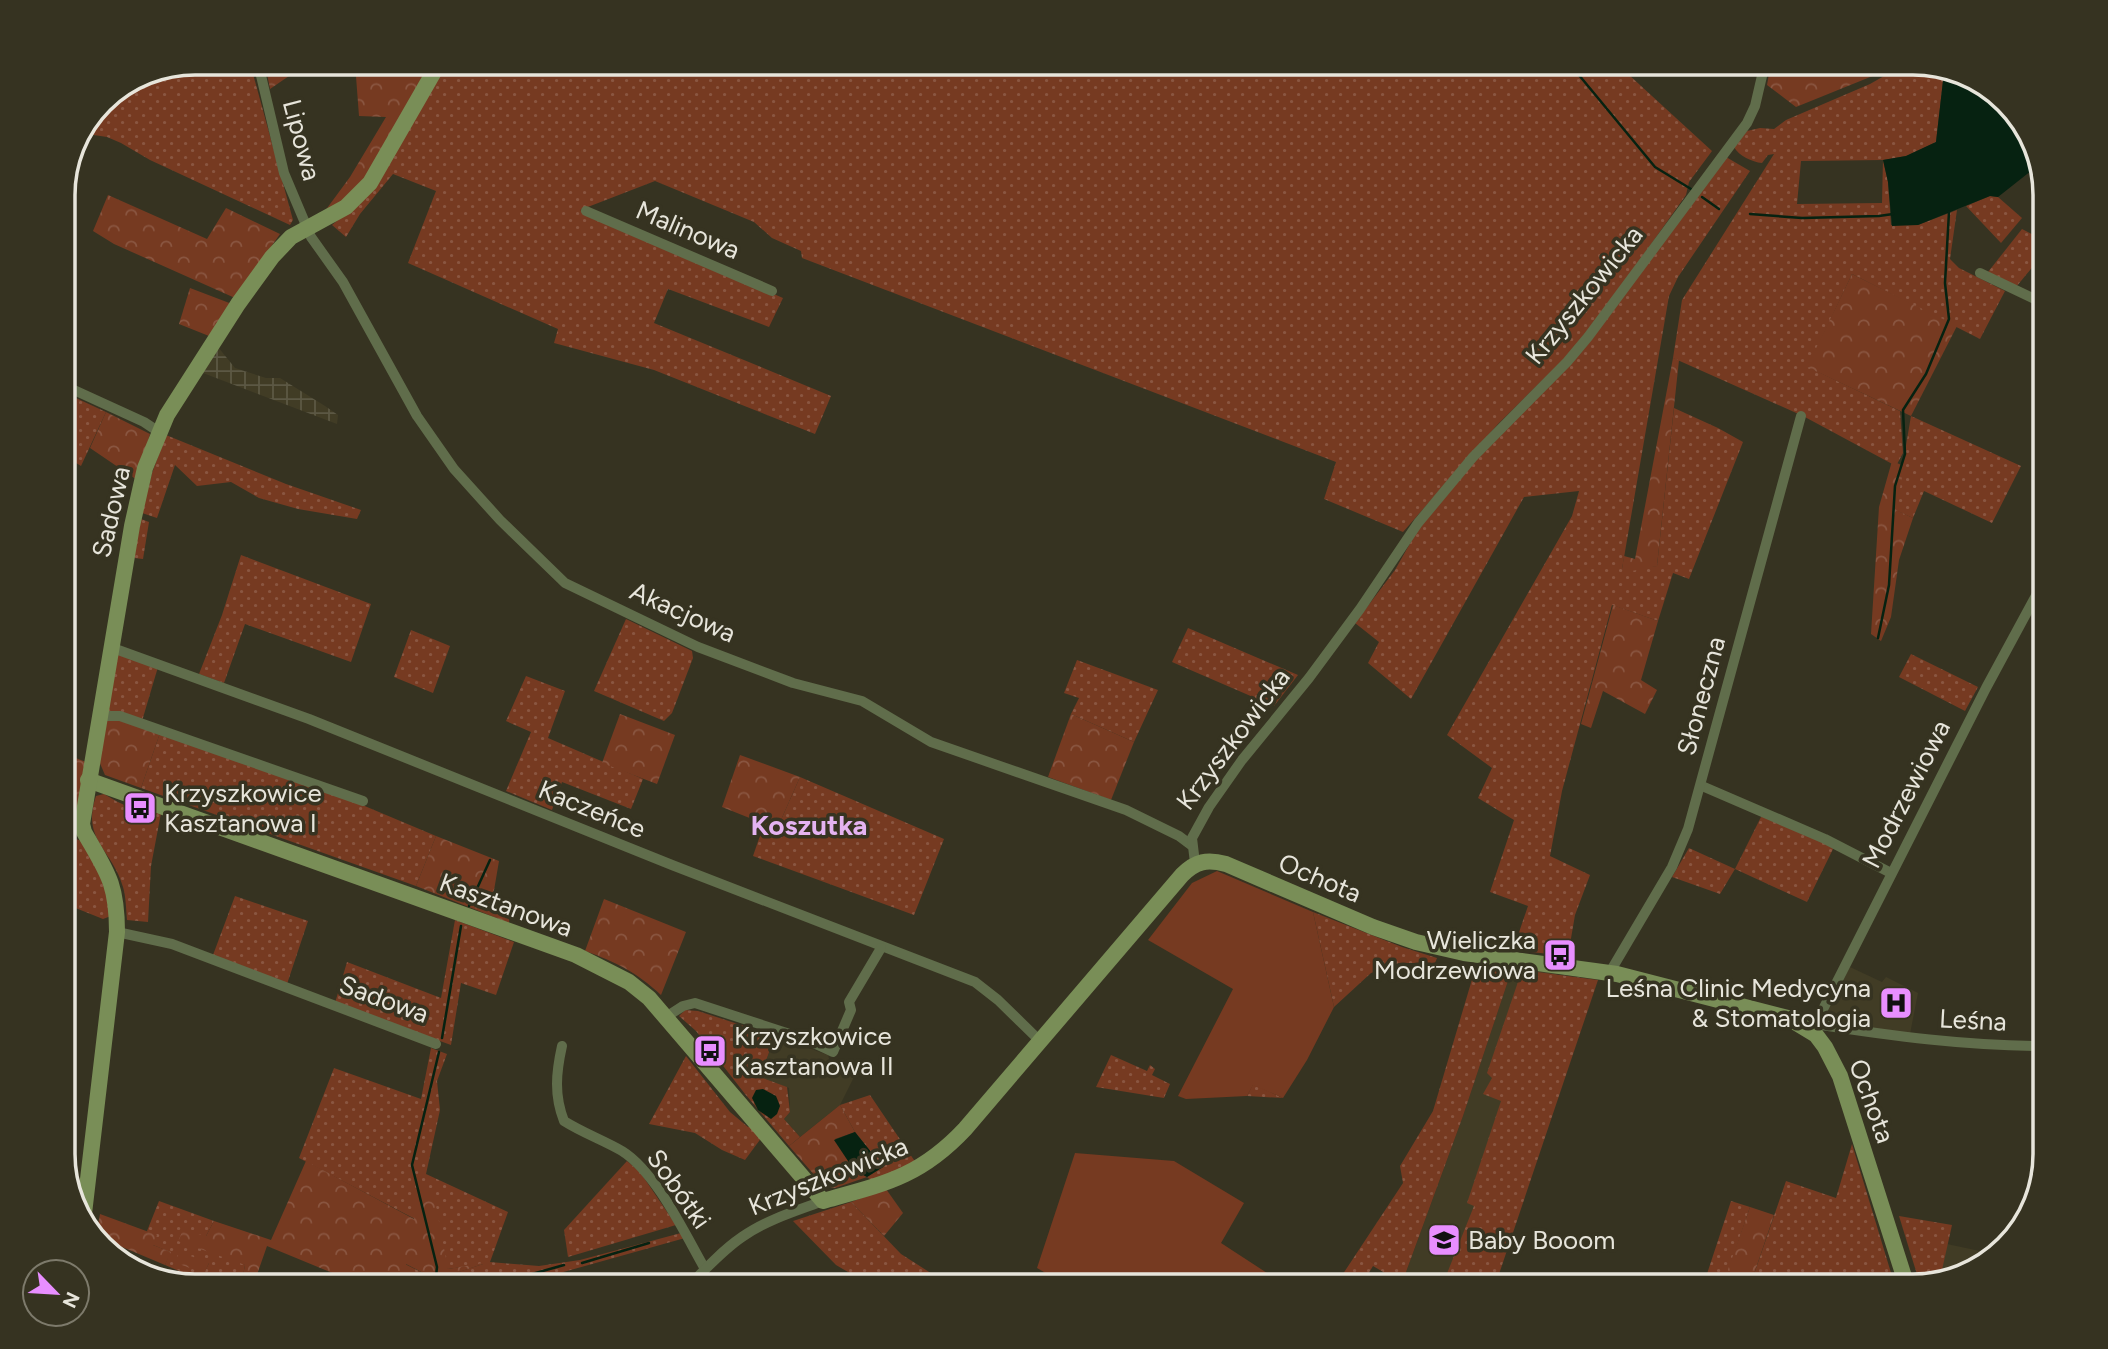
<svg xmlns="http://www.w3.org/2000/svg" width="2108" height="1349" font-family="Figtree,sans-serif">
<style>
.built{fill:#413c25}
.industrial{fill:url(#industrial-grid)}
.grass{fill:url(#grass-dots);fill-rule:evenodd}
.forest{fill:url(#forest-crowns)}
.garden{fill:#763a21}
.water{fill:#062211}
.lines{fill:none;stroke-linecap:round;stroke-linejoin:round}
.stream{stroke:#062211;stroke-width:2.5}
.street{stroke:#606d4b;stroke-width:10}
.secondary{stroke:#798e57;stroke-width:16}
.labels{text-anchor:middle;stroke-width:7;stroke-linejoin:round;paint-order:stroke}
.street-label{font-size:26px;fill:#e7e5db;stroke:#363321}
.poi-label{font-size:26px;fill:#e7e5db;stroke:#363321;text-anchor:start}
.neighbourhood-label{font-size:28px;font-weight:bold;fill:#e4b3f1;stroke:#363321}
.rim{fill:none;stroke:#e7e5db;stroke-width:3.5}
</style>
<defs>
<pattern id="industrial-grid" width="8" height="8" patternUnits="userSpaceOnUse" patternTransform="scale(1.75)"><rect width="8" height="8" fill="#413c25"/><path d="M0 4h8M4 0v8" fill="none" stroke="#5c5844"/></pattern>
<pattern id="grass-dots" width="8" height="8" patternUnits="userSpaceOnUse" patternTransform="scale(1.75)"><rect width="8" height="8" fill="#763a21"/><path d="M2 2h.1M6 6h.1" fill="none" stroke="#8a5641" stroke-width="1.8" stroke-linecap="round"/></pattern>
<pattern id="forest-crowns" width="20" height="18" patternUnits="userSpaceOnUse" patternTransform="scale(1.75)"><rect width="20" height="18" fill="#763a21"/><path d="M2 6a3 3 0 1 1 6 0M12 15a3 3 0 1 1 6 0" fill="none" stroke="#8a5641"/></pattern>
</defs>
<rect width="100%" height="100%" fill="#363321"/>
<g class="built">
<path d="M1850,967L1882,982L1886,977L1918,993L1910,1034L1838,1022L1825,1016Z"/>
<path d="M1512,969L1557,973L1452,1286H1407L1402,1283L1463,1116Z"/>
<path d="M775,1036L828,1055L832,1069L854,1077L840,1105L800,1137L784,1119L790,1112L789,1088L760,1077Z"/>
<path d="M1947,1244L1994,1254L1979,1268L1940,1279Z"/>
</g>
<path class="industrial" d="M218,347L235,368L266,378H280L325,406L338,415L337,424L203,373Z"/>
<g class="grass">
<path d="M195,63H250L293,220L290,225L150,160L121,143L107,137L87,134L102,101L145,73Z"/>
<path d="M447,63H1616L1712,151L1689,182L1686,195L1595,323L1571,352L1498,424L1403,532L1324,499L1336,462L802,258L801,251L772,238L754,222L655,181L580,210L783,298L769,327L668,289L654,323L831,396L815,434L654,370L554,343L558,329L408,263L436,191L393,174L360,214L346,237L332,225L375,188Z"/>
<path d="M1907,63L1944,72L1936,142L1906,156L1883,160L1888,182L1891,225H1918L1957,210L1950,259L1959,268L2005,291L1980,339L1852,274L1808,367L1900,411L1903,453L1896,466L1803,416L1673,358L1682,300L1774,154L1768,155L1762,163C1752,162 1739,156 1734,147L1747,131L1760,128L1774,129L1786,120L1870,84ZM1883,160L1882,203L1797,204L1801,161Z"/>
<path d="M1726,157L1750,171L1678,277L1669,296L1622,569L1657,566L1674,408L1718,428L1743,442L1689,579L1673,573L1658,621L1612,605L1562,791L1550,856L1590,875L1575,915L1568,956L1513,950L1528,906L1490,892L1514,820L1478,798L1492,768L1447,735L1572,516L1579,491L1524,497L1411,699L1368,663L1379,642L1355,623L1395,570L1421,524L1476,459L1541,391Z"/>
<path d="M1990,196L1998,197L2022,218L2001,243L1966,206Z"/>
<path d="M2022,229L2045,241V252L2016,287L1988,272Z"/>
<path d="M63,392L106,412L81,466L63,455Z"/>
<path d="M1911,416L2021,466L1992,523L1924,491L1913,518L1895,510Z"/>
<path d="M166,435L286,484L361,510L357,519L298,509L259,498L231,482L197,486L175,465L157,518L142,513L152,473Z"/>
<path d="M141,519L149,522L143,559L134,558Z"/>
<path d="M241,555L371,604L351,662L245,624L224,683L199,674L222,615Z"/>
<path d="M626,619L692,651L693,658L672,713L664,721L594,691Z"/>
<path d="M1188,628L1298,675L1274,706L1172,662Z"/>
<path d="M411,630L450,646L433,693L394,677Z"/>
<path d="M118,653L158,667L142,721L108,711Z"/>
<path d="M1911,654L1978,687L1965,711L1899,677Z"/>
<path d="M1077,660L1158,690L1134,742L1071,714L1079,698L1064,693Z"/>
<path d="M526,676L565,691L548,738L643,779L631,809L562,782L552,810L506,791L531,732L506,721Z"/>
<path d="M160,733L348,799L436,836L416,886L141,788Z"/>
<path d="M800,777L944,839L914,915L753,856L764,824L777,829Z"/>
<path d="M104,794C122,805 140,814 161,813L151,866L148,922L127,920C126,909 126,897 123,887C113,850 81,840 96,796Z"/>
<path d="M1765,809L1834,847L1807,902L1735,869L1720,894L1672,877L1689,848L1735,869Z"/>
<path d="M63,833L83,842L104,876L111,916L103,919L63,903Z"/>
<path d="M235,896L308,921L287,984L213,955Z"/>
<path d="M1313,912L1402,947L1437,958L1435,963H1399L1371,973L1334,1007Z"/>
<path d="M455,920L514,942L496,995L461,983L451,1045L335,1003L347,962L441,998Z"/>
<path d="M1476,966L1512,969L1463,1116L1402,1283L1373,1266L1361,1286H1335L1403,1183L1400,1166L1433,1111Z"/>
<path d="M1522,970L1598,980L1495,1286H1442L1474,1206L1467,1203L1501,1101L1483,1094L1492,1078L1487,1073Z"/>
<path d="M685,1010L698,1011L775,1036L760,1077L787,1087L790,1112L784,1119L800,1137L789,1146L745,1094L696,1031L679,1016Z"/>
<path d="M431,1048L447,1054L437,1081L440,1110L426,1174L508,1212L490,1262L539,1266L580,1260L681,1233L685,1238L542,1278L533,1286H437V1279L483,1264L448,1269L415,1219L299,1158L334,1068L421,1099Z"/>
<path d="M1111,1055L1147,1071L1150,1065L1155,1069L1152,1075L1170,1084L1164,1098L1096,1087Z"/>
<path d="M686,1056L730,1112L748,1127L752,1125L762,1137L745,1160L722,1150L695,1133L649,1124Z"/>
<path d="M1253,1084L1283,1098L1247,1096Z"/>
<path d="M870,1095L916,1163L872,1181L867,1177L883,1167L855,1132L840,1105Z"/>
<path d="M1852,1144L1895,1286H1882L1857,1280L1855,1286H1750L1786,1181L1836,1198Z"/>
<path d="M627,1161L640,1172L676,1225L568,1257L564,1230Z"/>
<path d="M159,1201L214,1221L206,1236L245,1265L241,1286L204,1273L209,1263L196,1270L193,1277L165,1265L170,1252L153,1245L147,1231Z"/>
<path d="M1731,1201L1750,1207L1725,1281L1738,1286H1703Z"/>
<path d="M851,1202L901,1254L951,1286H872L836,1265L793,1221Z"/>
<path d="M1899,1216L1952,1225L1940,1279L1920,1284Z"/>
<path d="M405,1264L431,1277L430,1286H412Z"/>
</g>
<g class="forest">
<path d="M265,63H308L270,89Z"/>
<path d="M355,63H432L368,175L347,198L322,215L350,177L386,117L359,116Z"/>
<path d="M1771,63H1896L1885,71L1796,107L1767,85Z"/>
<path d="M108,195L207,239L226,208L280,234L235,298L114,244L93,231Z"/>
<path d="M1852,274L1957,326L1911,416L1807,367Z"/>
<path d="M190,288L232,304L209,336L179,324Z"/>
<path d="M1673,358L1679,360L1657,566L1632,571L1622,569L1624,556L1635,559Z"/>
<path d="M106,412L150,434L137,480L90,448Z"/>
<path d="M1892,461L1904,466L1896,510L1913,518L1899,560L1891,617L1881,641L1871,634L1879,507Z"/>
<path d="M1613,605L1658,621L1641,680L1657,690L1645,714L1603,691L1591,728L1581,724Z"/>
<path d="M620,714L675,735L657,784L602,763Z"/>
<path d="M1071,714L1134,742L1111,800L1048,777Z"/>
<path d="M120,719L160,733L141,788L105,775L99,761L107,720Z"/>
<path d="M63,753L86,762L78,831L65,826Z"/>
<path d="M740,755L800,777L777,829L722,807Z"/>
<path d="M436,836L499,861L492,902L510,911L509,923L416,886Z"/>
<path d="M604,899L686,932L661,995C636,972 616,962 585,951Z"/>
<path d="M840,1105L855,1132L835,1139L854,1170L867,1177L835,1188L824,1186L789,1146Z"/>
<path d="M306,1161L414,1219L411,1194L433,1190L448,1269L489,1262L438,1279L437,1286H430L431,1277L406,1264L412,1286H364L267,1246L253,1286H241L245,1265L178,1241L183,1230L206,1236L214,1221L271,1240Z"/>
<path d="M886,1189L903,1213L884,1236L851,1202Z"/>
<path d="M1750,1207L1774,1215L1750,1286H1738L1724,1281Z"/>
<path d="M100,1214L157,1235L153,1245L171,1252L165,1265L96,1236Z"/>
<path d="M180,1252L209,1263L204,1274L240,1286H214L193,1277L195,1270L174,1262Z"/>
</g>
<g class="garden">
<path d="M1217,871L1313,912L1334,1007L1307,1060L1283,1098L1253,1085L1247,1096L1186,1099L1178,1096L1233,989L1148,940L1192,883Z"/>
<path d="M1075,1153L1174,1161L1244,1203L1221,1243L1287,1286H1068L1037,1268Z"/>
</g>
<g class="water">
<path d="M1944,72L1986,85L2027,129L2037,166L1998,197L1990,196L1918,225L1892,226L1888,182L1883,160L1906,156L1936,142Z"/>
<path d="M763,1089L776,1096L780,1106L777,1114L771,1119L758,1110L752,1098L756,1090Z"/>
<path d="M855,1132L883,1167L867,1177L854,1170L834,1140Z"/>
</g>
<g class="lines">
<g class="stream">
<path d="M1569,63L1655,167L1691,189"/>
<path d="M1702,197L1719,209"/>
<path d="M1750,214L1802,218L1879,216L1893,214"/>
<path d="M1878,638L1889,585L1895,486L1905,454L1903,410L1926,374L1949,319L1945,283L1949,212"/>
<path d="M469,906L490,860"/>
<path d="M442,1038L461,926"/>
<path d="M582,1263L649,1243"/>
<path d="M435,1286L437,1267L412,1165L439,1052"/>
<path d="M526,1286L532,1274L564,1265"/>
</g>
<g class="street">
<path d="M258,63L284,173L311,237L343,282L417,416L454,469L500,520L565,583L698,647L793,683L862,701L931,742L1126,810L1179,836L1191,845"/>
<path d="M586,211L772,291"/>
<path d="M1980,273L2045,304"/>
<path d="M63,385L144,422L159,432"/>
<path d="M110,647L309,719L672,865L975,982L998,1000L1040,1041"/>
<path d="M99,716H120L363,801"/>
<path d="M1702,786L1825,839L1891,873"/>
<path d="M1195,863L1192,838L1209,807L1242,760L1309,678L1360,609L1418,523L1473,457L1567,362L1588,337L1747,123L1755,106L1765,63"/>
<path d="M117,932L172,944L436,1044"/>
<path d="M1610,972L1672,867L1688,829L1801,416"/>
<path d="M666,1017L683,1006L695,1003L805,1039L833,1052L851,1010L849,1002L881,948"/>
<path d="M1815,1024C1892,1036 1967,1046 2045,1046"/>
<path d="M1812,1031L1986,688L2045,579"/>
<path d="M562,1046C556,1073 554,1095 564,1121C583,1133 603,1140 622,1151C656,1172 685,1234 705,1269"/>
<path d="M689,1286C705,1269 723,1250 742,1237C766,1220 796,1211 823,1201"/>
</g>
<g class="secondary">
<path d="M88,780L576,955L629,982L649,998L823,1201C884,1184 920,1177 965,1129L1182,875C1196,861 1207,859 1226,864L1373,927L1416,942L1464,953L1617,974L1788,1018L1816,1035L1825,1047L1840,1076L1907,1286"/>
<path d="M83,1222L117,932C117,883 107,872 84,832L82,824L132,526L145,468L167,415L238,304L272,257L291,237L346,207L370,183L439,63"/>
</g>
</g>
<defs>
<symbol id="bus-square" viewBox="-11 -11 22 22"><rect x="-9" y="-9" width="18" height="18" rx="4" fill="#e88eff" stroke="#363321"/><path d="M-5-6H5V4H4V6H2V4H-2V6H-4V4H-5ZM-3.5-4V0h7V-4ZM-3.5 1.2v1.5H-2V1.2ZM2 1.2v1.5H3.5V1.2Z" fill="#111"/></symbol>
<symbol id="hospital-square" viewBox="-11 -11 22 22"><rect x="-9" y="-9" width="18" height="18" rx="4" fill="#e88eff" stroke="#363321"/><path d="M-5-5h3v3.5h4V-5h3V5h-3V1.5h-4V5h-3Z" fill="#111"/></symbol>
<symbol id="school-square" viewBox="-11 -11 22 22"><rect x="-9" y="-9" width="18" height="18" rx="4" fill="#e88eff" stroke="#363321"/><path d="M0-5L7-2L0 1L-7-2ZM-4 1L0 2.5L4 1V4Q0 6-4 4Z" fill="#111"/></symbol>
</defs>
<g fill-rule="evenodd">
<use href="#bus-square" x="121" y="789" width="38" height="38"/>
<use href="#bus-square" x="1541" y="936" width="38" height="38"/>
<use href="#hospital-square" x="1877" y="984" width="38" height="38"/>
<use href="#bus-square" x="691" y="1032" width="38" height="38"/>
<use href="#school-square" x="1425" y="1221" width="38" height="38"/>
</g>
<g class="labels">
<g class="street-label">
<text transform="translate(302 140) rotate(75)" y="9">Lipowa</text>
<text transform="translate(688 230) rotate(23)" y="9">Malinowa</text>
<text transform="translate(1584 295) rotate(-51)" y="9">Krzyszkowicka</text>
<text transform="translate(111 512) rotate(-77)" y="9">Sadowa</text>
<text transform="translate(683 612) rotate(24)" y="9">Akacjowa</text>
<text transform="translate(1701 696) rotate(-75)" y="9">Słoneczna</text>
<text transform="translate(1233 739) rotate(-53)" y="9">Krzyszkowicka</text>
<text transform="translate(1906 794) rotate(-63)" y="9">Modrzewiowa</text>
<text transform="translate(592 809) rotate(22)" y="9">Kaczeńce</text>
<text transform="translate(1320 878) rotate(23)" y="9">Ochota</text>
<text transform="translate(506 905) rotate(20)" y="9">Kasztanowa</text>
<text transform="translate(384 999) rotate(20)" y="9">Sadowa</text>
<text transform="translate(1973 1020) rotate(3)" y="9">Leśna</text>
<text transform="translate(1872 1101) rotate(70)" y="9">Ochota</text>
<text transform="translate(828 1176) rotate(-22)" y="9">Krzyszkowicka</text>
<text transform="translate(679 1189) rotate(55)" y="9">Sobótki</text>
</g>
<g class="poi-label">
<text x="164" y="802">Krzyszkowice<tspan x="164" dy="30">Kasztanowa I</tspan></text>
<text x="1536" y="949" text-anchor="end">Wieliczka<tspan x="1536" dy="30">Modrzewiowa</tspan></text>
<text x="1871" y="997" text-anchor="end">Leśna Clinic Medycyna<tspan x="1871" dy="30">&amp; Stomatologia</tspan></text>
<text x="734" y="1045">Krzyszkowice<tspan x="734" dy="30">Kasztanowa II</tspan></text>
<text x="1468" y="1249">Baby Booom</text>
</g>
<g class="neighbourhood-label">
<text x="809" y="835">Koszutka</text>
</g>
</g>
<path d="M0 0H2108V1349H0ZM195 75H1913A120 120 0 0 1 2033 195V1154A120 120 0 0 1 1913 1274H195A120 120 0 0 1 75 1154V195A120 120 0 0 1 195 75Z" fill="#363321" fill-rule="evenodd"/>
<path class="rim" d="M195 75H1913A120 120 0 0 1 2033 195V1154A120 120 0 0 1 1913 1274H195A120 120 0 0 1 75 1154V195A120 120 0 0 1 195 75Z"/>
<g transform="translate(56 1293) rotate(115)"><circle r="33" fill="#363321" stroke="#7d7a6b" stroke-width="2"/>
<path d="M0-5L12 26L0 18L-12 26Z" fill="#e88eff"/>
<text y="-10" font-size="19" font-weight="bold" text-anchor="middle" fill="#e7e5db">N</text>
</g>
</svg>
